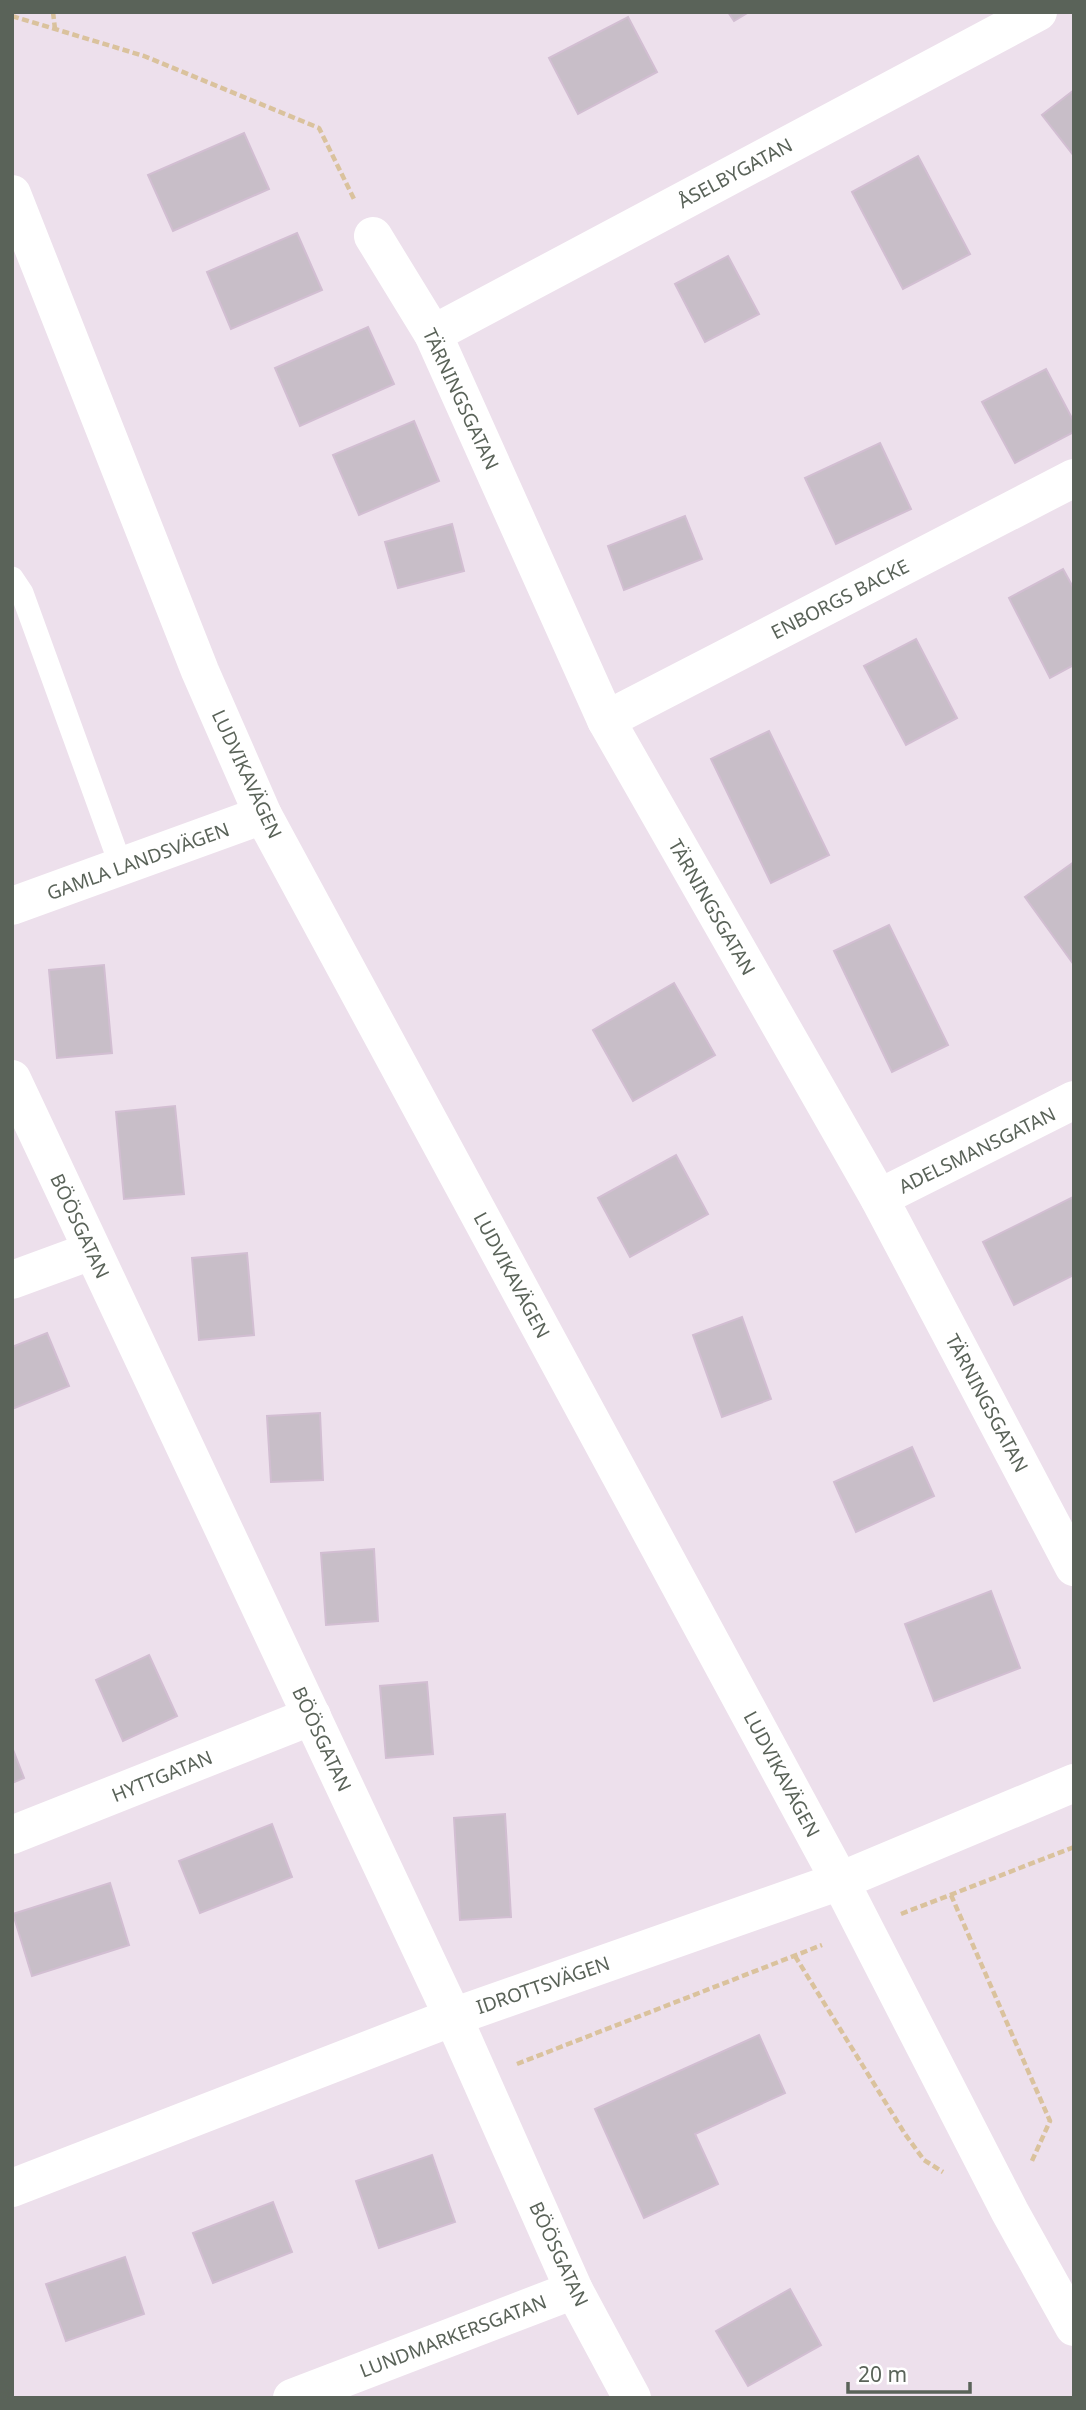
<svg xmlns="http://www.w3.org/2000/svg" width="1086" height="2410" font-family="'Noto Sans',sans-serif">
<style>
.building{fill:#c8bec8;stroke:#d2bed2;stroke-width:2}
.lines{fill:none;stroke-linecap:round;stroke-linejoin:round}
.path{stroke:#dac29d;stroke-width:4.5;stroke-dasharray:7 3.5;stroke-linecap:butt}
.lane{stroke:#fff;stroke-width:23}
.street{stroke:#fff;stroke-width:38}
.secondary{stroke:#fff;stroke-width:38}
.labels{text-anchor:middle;stroke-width:6;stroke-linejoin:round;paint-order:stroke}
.street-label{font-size:19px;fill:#5a6359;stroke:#fff}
</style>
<rect width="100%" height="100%" fill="#ede0ec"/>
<g class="building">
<path d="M728,12H749L734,21Z"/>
<path d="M628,17L657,72L578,114L549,58Z"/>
<path d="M1074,90V156L1042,115Z"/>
<path d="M244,133L269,189L173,231L148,175Z"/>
<path d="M918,156L970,254L903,289L852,192Z"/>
<path d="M297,233L322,290L231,329L207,272Z"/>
<path d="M728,256L759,314L705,342L675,284Z"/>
<path d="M368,327L394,384L300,426L275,368Z"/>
<path d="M1046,369L1074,422V432L1015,463L982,402Z"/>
<path d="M414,421L439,481L359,515L333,455Z"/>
<path d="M880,443L911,509L836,544L805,478Z"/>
<path d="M685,516L702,559L624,590L608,546Z"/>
<path d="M452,524L464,571L398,588L385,542Z"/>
<path d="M1063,569L1074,589V665L1050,678L1009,598Z"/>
<path d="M916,639L957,718L906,745L864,666Z"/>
<path d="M769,731L829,855L771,883L711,759Z"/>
<path d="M1074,862V965L1025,897Z"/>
<path d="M889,925L948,1045L892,1072L834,951Z"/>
<path d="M104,965L112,1053L57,1058L49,970Z"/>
<path d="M674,983L715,1055L633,1101L593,1030Z"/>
<path d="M175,1106L184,1194L124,1199L116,1112Z"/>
<path d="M676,1155L708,1214L630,1257L598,1198Z"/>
<path d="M1073,1197L1074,1275L1014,1305L983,1242Z"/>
<path d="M247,1253L254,1335L199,1340L192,1258Z"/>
<path d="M742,1317L771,1399L722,1417L693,1335Z"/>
<path d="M47,1333L69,1386L12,1409V1347Z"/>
<path d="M320,1413L323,1480L271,1482L267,1416Z"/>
<path d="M912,1447L934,1496L856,1532L834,1482Z"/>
<path d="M374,1549L378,1621L326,1625L321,1553Z"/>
<path d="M991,1591L1020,1668L934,1701L905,1624Z"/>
<path d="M149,1655L177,1716L123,1741L96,1680Z"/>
<path d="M427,1682L433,1754L386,1758L380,1686Z"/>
<path d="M12,1747L24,1778L12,1783Z"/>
<path d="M505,1814L511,1917L460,1920L454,1818Z"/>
<path d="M272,1824L292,1877L200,1913L179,1861Z"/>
<path d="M110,1883L129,1945L32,1976L13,1914Z"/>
<path d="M759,2035L785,2093L695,2134L718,2184L644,2218L595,2109Z"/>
<path d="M432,2155L455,2222L379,2248L356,2181Z"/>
<path d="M273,2202L292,2252L213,2283L193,2233Z"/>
<path d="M125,2257L144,2314L66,2341L46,2284Z"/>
<path d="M790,2289L821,2345L748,2386L716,2331Z"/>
</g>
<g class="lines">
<g class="path">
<path d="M53,12L55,29"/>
<path d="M12,16L144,56L319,128L355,201"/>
<path d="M951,1895L1050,2121L1031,2163"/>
<path d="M901,1914L1074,1847"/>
<path d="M795,1956L905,2134L924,2160L943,2172"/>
<path d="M517,2064L822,1945"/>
</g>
<path class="lane" d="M12,578L22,593L121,866"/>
<g class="street">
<path d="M373,236L433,334L606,720L879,1198L1074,1567"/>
<path d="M433,334L1038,12"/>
<path d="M606,720L1074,478"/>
<path d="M12,906L263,815"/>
<path d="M12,1079L453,2017L574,2290L632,2398"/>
<path d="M879,1198L1074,1100"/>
<path d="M12,1280L91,1251"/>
<path d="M12,1835L312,1716"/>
<path d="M12,2188L453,2017L840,1881L1074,1783"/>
<path d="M292,2398L574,2290"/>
</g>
<path class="secondary" d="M12,194L200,671L263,815L840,1881L1010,2212L1074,2327"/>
</g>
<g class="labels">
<g class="street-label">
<text transform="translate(735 173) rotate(-28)" y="7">ÅSELBYGATAN</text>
<text transform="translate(461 399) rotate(65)" y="7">TÄRNINGSGATAN</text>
<text transform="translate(840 599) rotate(-27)" y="7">ENBORGS BACKE</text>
<text transform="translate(247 774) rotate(65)" y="7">LUDVIKAVÄGEN</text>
<text transform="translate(138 861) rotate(-20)" y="7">GAMLA LANDSVÄGEN</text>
<text transform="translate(712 907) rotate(60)" y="7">TÄRNINGSGATAN</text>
<text transform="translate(977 1150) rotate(-26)" y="7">ADELSMANSGATAN</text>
<text transform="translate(80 1226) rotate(65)" y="7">BÖÖSGATAN</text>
<text transform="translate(512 1275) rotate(62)" y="7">LUDVIKAVÄGEN</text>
<text transform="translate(987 1403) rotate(62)" y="7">TÄRNINGSGATAN</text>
<text transform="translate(322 1739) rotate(65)" y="7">BÖÖSGATAN</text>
<text transform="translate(782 1774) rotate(62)" y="7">LUDVIKAVÄGEN</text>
<text transform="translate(162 1776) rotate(-22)" y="7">HYTTGATAN</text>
<text transform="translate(543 1985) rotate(-19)" y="7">IDROTTSVÄGEN</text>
<text transform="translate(559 2254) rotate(65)" y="7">BÖÖSGATAN</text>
<text transform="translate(453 2336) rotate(-21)" y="7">LUNDMARKERSGATAN</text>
</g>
</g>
<rect width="1086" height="2410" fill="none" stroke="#5a6359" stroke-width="28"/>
<path d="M848 2382v10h122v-10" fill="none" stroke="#5a6359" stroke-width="3.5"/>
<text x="858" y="2382" font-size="21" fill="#5a6359" stroke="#ffffff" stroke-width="5" paint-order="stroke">20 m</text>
</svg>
